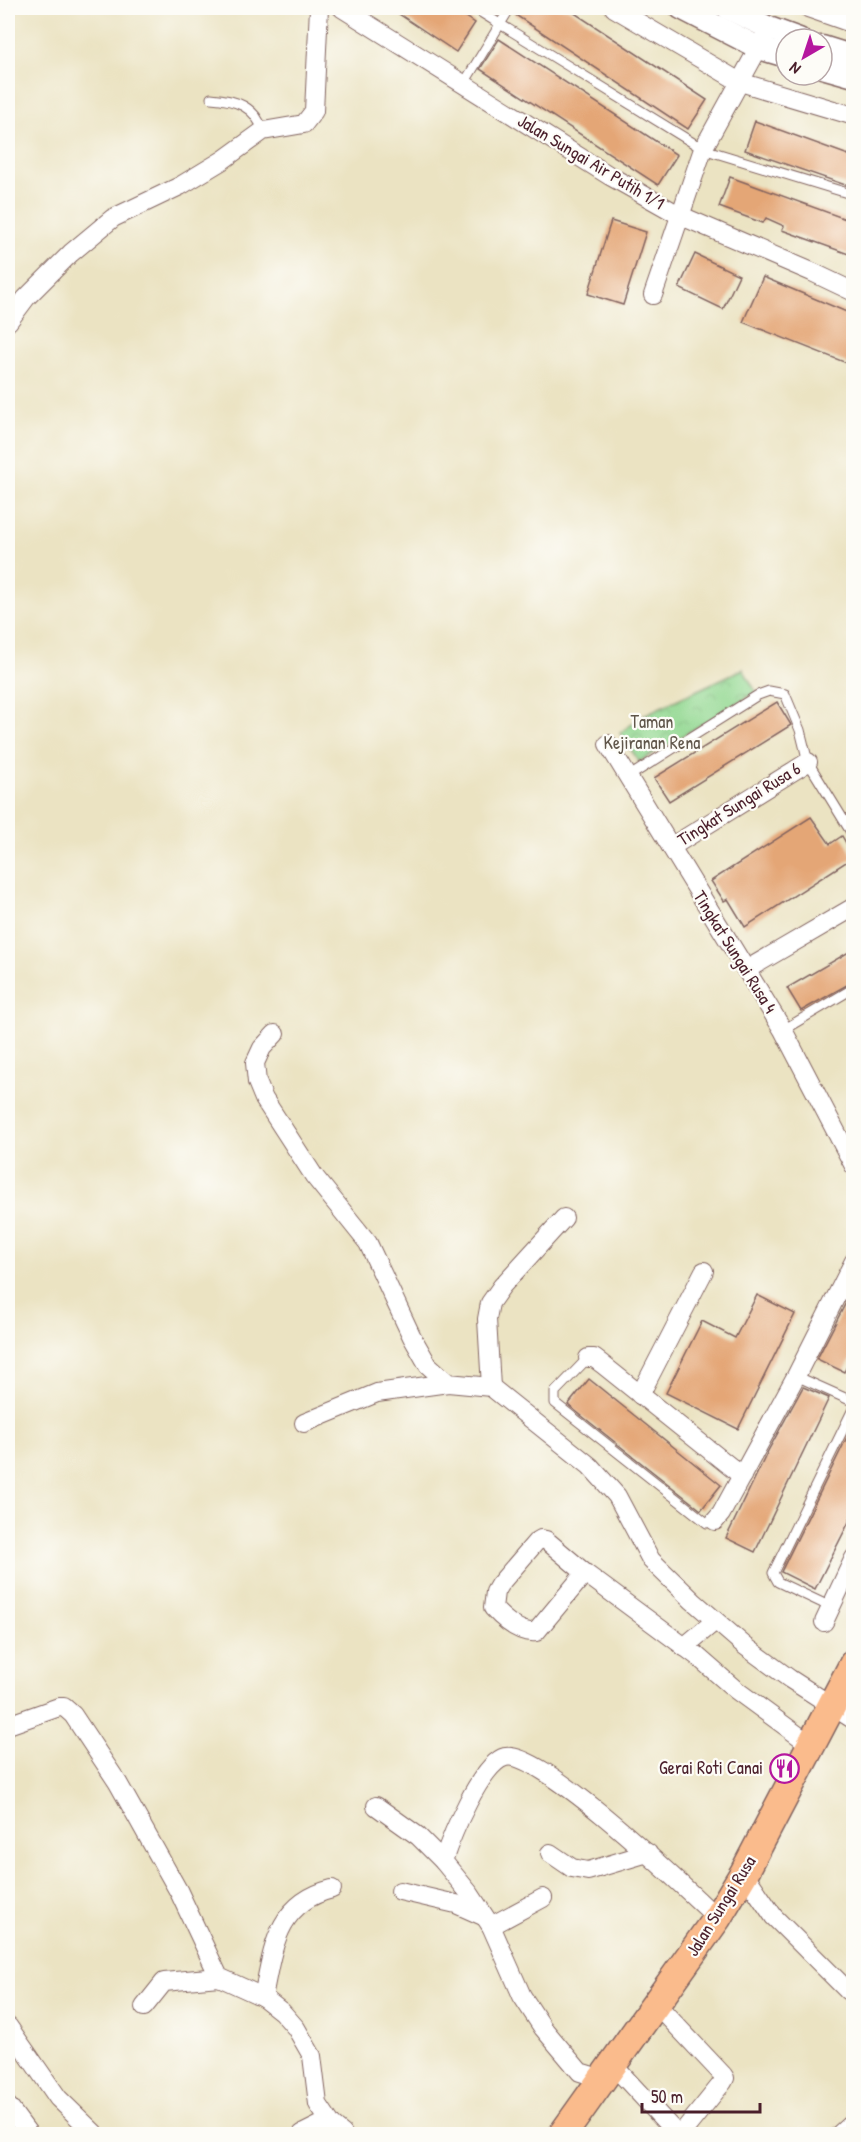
<svg xmlns="http://www.w3.org/2000/svg" width="861" height="2142" font-family="'Patrick Hand',sans-serif">
<style>
.park{fill:url(#park-crowns);stroke:#6e7c5e;stroke-width:1.5}
.building{fill:#e4a676}
.lines{fill:none;stroke-linecap:round;stroke-linejoin:round}
.service-casing{stroke:#826460;stroke-width:11}
.minor-casing{stroke:#826460;stroke-width:20}
.tertiary-casing{stroke:#826460;stroke-width:25}
.primary-casing{stroke:#826460;stroke-width:31}
.service{stroke:#fff;stroke-width:9}
.minor{stroke:#fff;stroke-width:18}
.tertiary{stroke:#fff;stroke-width:22}
.primary{stroke:#fabb8c;stroke-width:28}
.labels{text-anchor:middle;stroke-width:4.5;stroke-linejoin:round;paint-order:stroke}
.street-label{font-size:18px;fill:#4a1f2b;stroke:#fdfcf7}
.park-label{font-size:18px;fill:#60564a;stroke:#fdfcf7}
.poi-label{font-size:18px;fill:#4a1f2b;stroke:#fdfcf7;text-anchor:end}
</style>
<defs>
<pattern id="park-crowns" width="20" height="18" patternUnits="userSpaceOnUse" patternTransform="scale(1.5)"><rect width="20" height="18" fill="#92d891"/><path d="M2 6a3 3 0 1 1 6 0M12 15a3 3 0 1 1 6 0" fill="none" stroke="#7fb97d"/></pattern>
</defs>
<rect width="100%" height="100%" fill="#fdfcf7"/>
<filter id="ink" filterUnits="userSpaceOnUse"><feTurbulence type="fractalNoise" baseFrequency=".0167" numOctaves="2"/><feDisplacementMap in="SourceGraphic" scale="12" xChannelSelector="R" yChannelSelector="G"/><feConvolveMatrix kernelMatrix="1 2 1 2 8 2 1 2 1" color-interpolation-filters="sRGB"/></filter>
<filter id="wash" filterUnits="userSpaceOnUse"><feTurbulence type="fractalNoise" baseFrequency=".008" numOctaves="4" result="noise"/><feDisplacementMap in="SourceGraphic" scale="24" xChannelSelector="R" yChannelSelector="G"/><feGaussianBlur stdDeviation="1.35" result="paint"/><feColorMatrix in="noise" values="0 0 0 0 0 0 0 0 0 0 0 0 0 0 0 0 0 1.4 0 .05"/><feComposite in="paint" operator="in"/></filter>
<g filter="url(#wash)">
<rect width="100%" height="100%" fill="#ebe3c2"/>
<path class="park" d="M743,669L756,692L639,762L620,733L644,715Z"/>
<g id="blocks">
<g class="building">
<path d="M390,8H453L475,23L456,52Z"/>
<path d="M517,8H567L707,100L688,129L514,14Z"/>
<path d="M499,39L677,155L658,185L480,69Z"/>
<path d="M755,121L854,157V188L745,150Z"/>
<path d="M730,177L854,222V256L782,230L784,226L766,218L763,223L719,207Z"/>
<path d="M611,221L646,232L623,305L588,294Z"/>
<path d="M695,254L739,275L723,309L679,288Z"/>
<path d="M763,277L854,315V366L743,322Z"/>
<path d="M777,702L791,725L669,801L654,778Z"/>
<path d="M811,817L830,844L842,836L854,857L745,927L728,899L724,901L711,881Z"/>
<path d="M854,949V981L801,1011L787,988Z"/>
<path d="M854,1287V1353L844,1372L817,1359Z"/>
<path d="M757,1295L795,1314L738,1429L666,1393L702,1321L735,1338Z"/>
<path d="M589,1379L721,1485L701,1510L568,1405Z"/>
<path d="M803,1387L829,1398L755,1552L726,1538L768,1451Z"/>
<path d="M854,1423V1512L815,1589L781,1572Z"/>
</g>
</g>
</g>
<g filter="url(#ink)">
<use href="#blocks" fill-opacity="0" stroke="#826460" stroke-width="1.5"/>
<g class="lines">
<defs>
<g id="service">
<path d="M474,8L703,149L854,195"/>
<path d="M463,85L510,8"/>
<path d="M211,98C236,100 255,106 263,131"/>
<path d="M628,777L758,695L769,691L785,694L800,730L808,762L854,837"/>
<path d="M783,1030L854,988"/>
<path d="M588,1358L555,1392V1403L707,1523L715,1521"/>
<path d="M796,1376L854,1402"/>
<path d="M831,1607L778,1582L773,1573L854,1407"/>
<path d="M833,2134L854,2115"/>
</g>
<g id="minor">
<path d="M342,8L610,176L679,215L812,272L854,292"/>
<path d="M614,8L740,82L854,116"/>
<path d="M808,8L854,24"/>
<path d="M653,295L703,149L765,36"/>
<path d="M8,322L26,298L71,253L113,218L180,186L223,160L263,131L304,124L314,111L319,8"/>
<path d="M608,744L783,1030L854,1166"/>
<path d="M671,847L808,762"/>
<path d="M746,970L854,907"/>
<path d="M275,1034L262,1048L255,1063L257,1082L264,1099L314,1176L368,1243L412,1337L428,1365L448,1383L491,1387L590,1466L617,1496L651,1560L693,1601L745,1646L790,1679L854,1720"/>
<path d="M588,1358H594L602,1364L742,1476"/>
<path d="M491,1387L487,1319L490,1303L502,1286L564,1218"/>
<path d="M640,1395L704,1271"/>
<path d="M304,1423L377,1393L448,1383"/>
<path d="M715,1521L721,1514L796,1376L854,1261"/>
<path d="M585,1573L536,1632C520,1634 503,1619 493,1608L495,1592L499,1585L536,1542L541,1539L546,1540L585,1573L697,1656L736,1690L811,1745"/>
<path d="M824,1622L854,1558"/>
<path d="M684,1647L715,1621"/>
<path d="M8,1725L59,1707H64L73,1715L118,1783L179,1892L219,1977L263,1997L282,2012L296,2028L312,2056L318,2104L332,2125L343,2134"/>
<path d="M376,1806L418,1836L443,1861L470,1894L491,1926L522,1996L543,2028L580,2072L603,2079"/>
<path d="M550,1853L572,1868L588,1871L648,1853"/>
<path d="M443,1861C451,1837 481,1763 505,1757C540,1748 688,1891 717,1918"/>
<path d="M744,1873L774,1917L848,1991"/>
<path d="M400,1891L456,1904L483,1916"/>
<path d="M491,1926L543,1898"/>
<path d="M263,1997C273,1949 276,1903 332,1889"/>
<path d="M144,2007L164,1982L219,1977"/>
<path d="M8,2026L58,2098L95,2134"/>
<path d="M614,2066L676,2133L681,2134L723,2082L725,2078L723,2075L657,2005"/>
<path d="M8,2106L28,2133L26,2134"/>
<path d="M302,2134L320,2125H332"/>
</g>
<g id="tertiary">
<path d="M681,8L759,48L786,56"/>
<path d="M728,8L769,28L799,39"/>
<path d="M822,47L854,57"/>
<path d="M822,67L854,76"/>
</g>
<path id="primary" d="M563,2134L717,1918L744,1873L854,1663"/>
</defs>
<use href="#service" class="service-casing"/>
<use href="#minor" class="minor-casing"/>
<use href="#tertiary" class="tertiary-casing"/>
<use href="#primary" class="primary-casing"/>
<use href="#service" class="service"/>
<use href="#minor" class="minor"/>
<use href="#tertiary" class="tertiary"/>
<use href="#primary" class="primary"/>
</g>
</g>
<defs>
<symbol id="restaurant-ring" viewBox="-11 -11 22 22"><circle r="9.5" fill="#fdfcf7" stroke="#b5179e" stroke-width="1.5"/><path d="M-5-6h1v4h1v-4h1v4h1v-4h1v5L-1.5 .5V6h-2V.5L-5-1ZM5-6V6H3V1.5H1.5Q1.5-4 5-6Z" fill="#b5179e"/></symbol>
</defs>
<g fill-rule="evenodd">
<use href="#restaurant-ring" x="768" y="1752" width="33" height="33"/>
</g>
<g class="labels">
<g class="street-label">
<text transform="translate(591 162) rotate(31)" y="6">Jalan Sungai Air Putih 1/1</text>
<text transform="translate(739 804) rotate(-32)" y="6">Tingkat Sungai Rusa 6</text>
<text transform="translate(735 952) rotate(58)" y="6">Tingkat Sungai Rusa 4</text>
<text transform="translate(721 1906) rotate(-58)" y="6">Jalan Sungai Rusa</text>
</g>
<g class="park-label">
<text x="652" y="728">Taman<tspan x="652" dy="21">Kejiranan Rena</tspan></text>
</g>
<g class="poi-label">
<text x="763" y="1774">Gerai Roti Canai</text>
</g>
</g>
<rect width="861" height="2142" fill="none" stroke="#fdfcf7" stroke-width="30"/>
<g transform="translate(804 57) rotate(219)"><circle r="28" fill="#fdfcf7" stroke="#b5a4a5" stroke-width="1.5"/>
<path d="M0-4.5L10 22L0 15L-10 22Z" fill="#b5179e"/>
<text y="-9" font-size="16" font-weight="bold" text-anchor="middle" fill="#4a1f2b">N</text>
</g>
<path d="M642 2103v9h118v-9" fill="none" stroke="#4a1f2b" stroke-width="3"/>
<text x="651" y="2103" font-size="18" fill="#4a1f2b" stroke="#fdfcf7" stroke-width="4.5" paint-order="stroke">50 m</text>
</svg>
